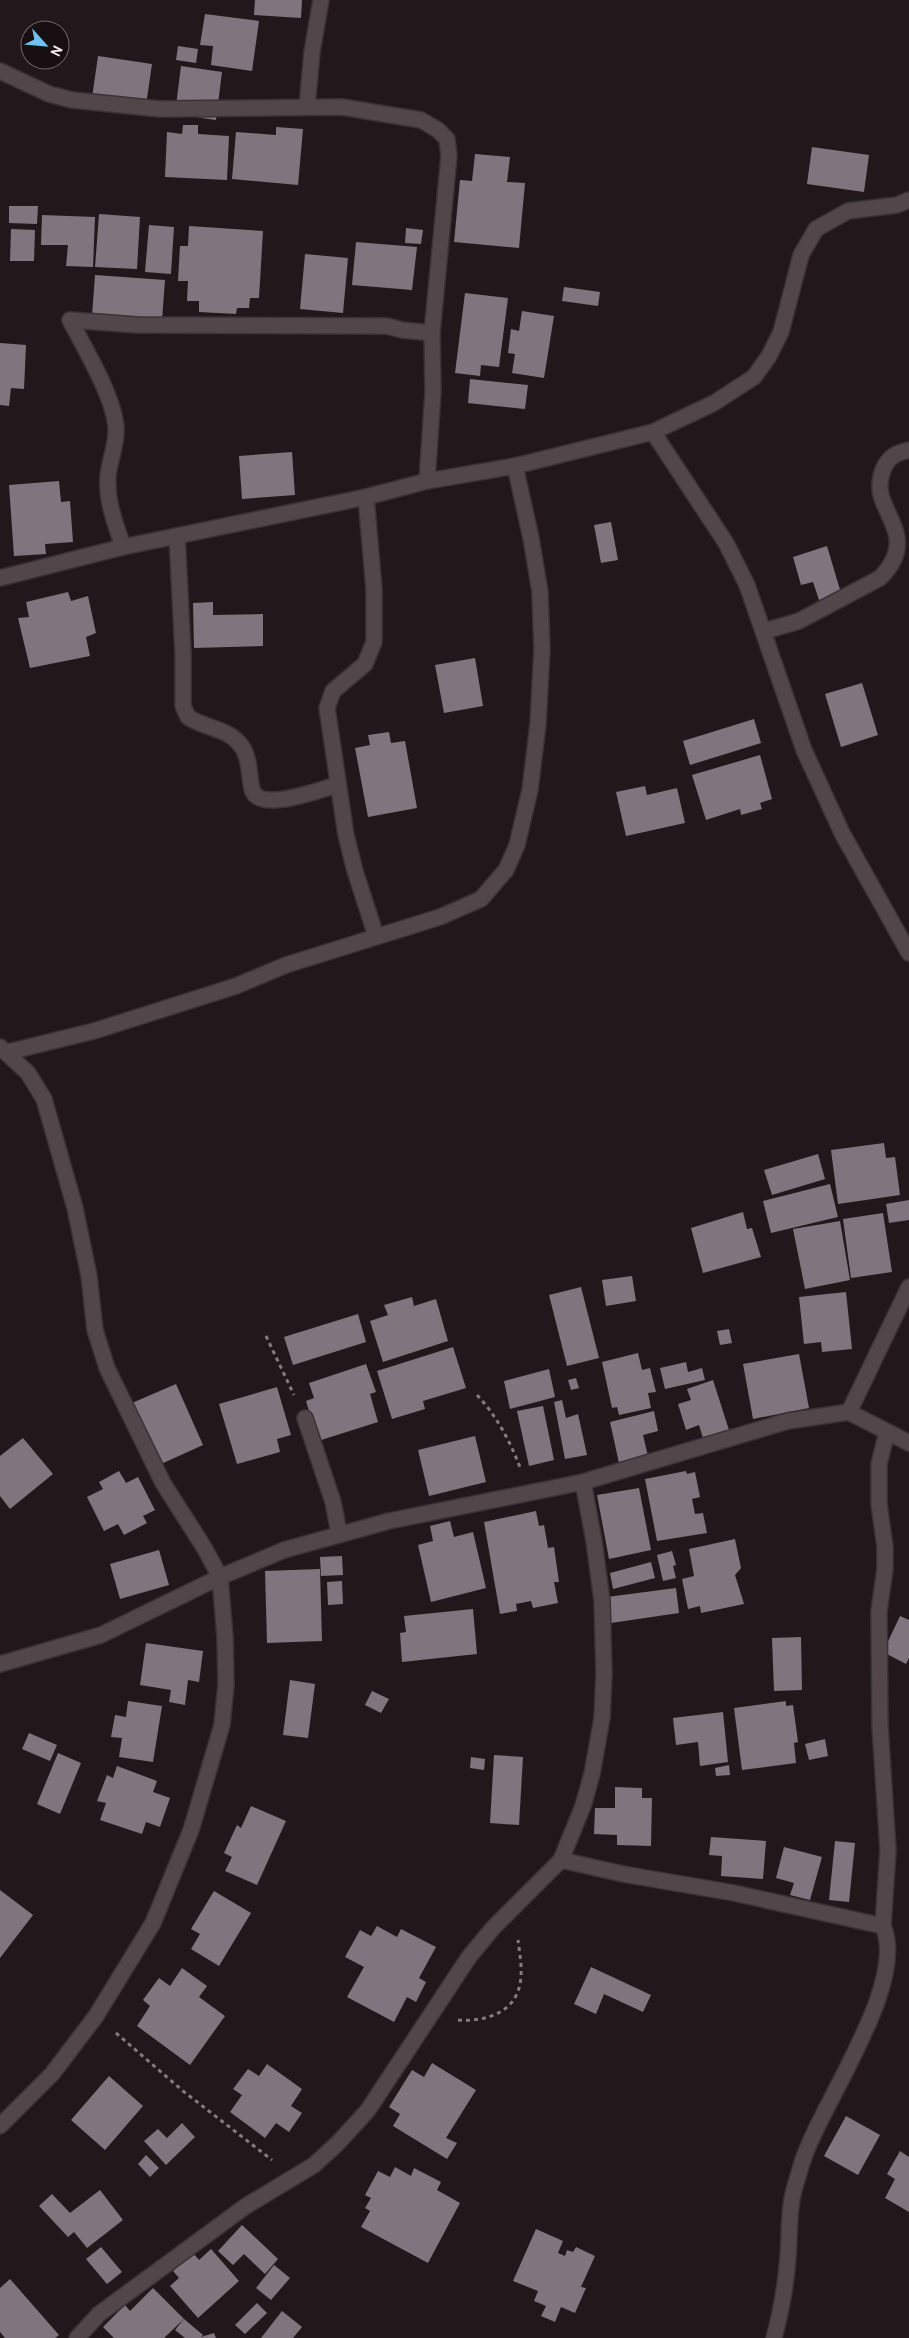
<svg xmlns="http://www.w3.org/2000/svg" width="909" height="2338" font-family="Overpass,sans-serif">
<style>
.building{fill:#80757e}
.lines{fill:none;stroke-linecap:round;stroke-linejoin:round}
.street-casing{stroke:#3a3335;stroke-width:18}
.path{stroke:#857c7f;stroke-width:3;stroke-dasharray:4 4;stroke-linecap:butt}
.street{stroke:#53464b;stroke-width:15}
</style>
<rect width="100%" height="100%" fill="#22181b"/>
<g class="building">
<path d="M255,0H302L301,18L254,15Z"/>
<path d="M205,14L259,21L252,71L211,65L213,46L200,45Z"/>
<path d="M178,46L198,49L196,63L176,60Z"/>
<path d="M98,56L152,64L145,112L91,105Z"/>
<path d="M181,66L222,72L216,120L175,114Z"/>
<path d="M183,125H198V134L229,136L227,180L165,177L167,132L182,134Z"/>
<path d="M276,127L303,129L298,185L232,179L236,132L276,135Z"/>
<path d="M812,147L869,155L864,192L807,184Z"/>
<path d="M475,154L510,157L507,182L525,183L519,248L454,242L460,180L472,181Z"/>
<path d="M9,206H38L37,224L9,223Z"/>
<path d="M99,214L140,217L137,269L95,267Z"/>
<path d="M42,215L95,217L93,267L66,266L68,245H41Z"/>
<path d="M149,225L174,227L171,274L145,272Z"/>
<path d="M189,226L263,231L259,298H250L249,308H237L236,314L199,312V301H187L188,281H178L180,246H188Z"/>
<path d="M406,228L423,230L421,244L405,243Z"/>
<path d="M11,229L35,230L34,261H10Z"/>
<path d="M356,242L417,247L412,290L352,285Z"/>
<path d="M305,254L348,258L343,313L300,309Z"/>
<path d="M95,275L165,280L162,320L92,316Z"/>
<path d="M564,287L600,292L598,306L562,301Z"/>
<path d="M465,293L508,298L499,367L481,365L480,376L455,373Z"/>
<path d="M522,311L554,316L544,378L512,373L515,354L508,353L511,329L519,331Z"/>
<path d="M0,343L26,345L24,389L11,388L9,406L0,405Z"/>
<path d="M470,379L528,385L525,409L468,403Z"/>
<path d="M292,452L295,495L242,499L239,456Z"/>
<path d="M59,481L61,502L70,501L73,542L45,544L46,554L14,556L9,485Z"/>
<path d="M611,522L618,560L601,563L594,525Z"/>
<path d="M827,546L841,593L819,600L813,582L801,585L793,557Z"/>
<path d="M68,592L71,601L88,596L96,633L86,637L90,656L30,668L18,618L29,617L26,602Z"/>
<path d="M213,602V615L263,614V646L194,648L193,603Z"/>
<path d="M475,658L483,706L444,713L435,665Z"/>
<path d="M862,683L878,735L841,747L825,694Z"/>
<path d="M754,719L761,743L690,765L683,741Z"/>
<path d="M389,732L391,743L405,741L417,808L368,817L355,748L370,745L368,735Z"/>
<path d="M760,755L772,799L760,803L762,809L741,815L740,809L706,820L692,775Z"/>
<path d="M645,786L647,795L677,788L685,823L626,836L616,792Z"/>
<path d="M884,1143L886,1158L895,1157L900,1195L838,1204L831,1150Z"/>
<path d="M818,1154L825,1179L772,1195L764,1170Z"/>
<path d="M830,1184L838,1217L771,1233L763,1201Z"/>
<path d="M909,1200V1220L889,1223L886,1204Z"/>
<path d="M743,1212L747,1229L752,1228L761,1257L703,1273L691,1228Z"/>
<path d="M883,1213L892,1272L851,1278L843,1219Z"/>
<path d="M840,1221L850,1280L805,1289L793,1229Z"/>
<path d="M632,1276L636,1301L606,1306L602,1280Z"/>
<path d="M581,1287L599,1358L567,1366L549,1295Z"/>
<path d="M846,1292L852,1349L822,1352L821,1342L804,1344L799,1297Z"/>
<path d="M412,1297L414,1306L436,1299L448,1341L383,1362L370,1321L388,1315L384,1305Z"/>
<path d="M358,1314L366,1342L293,1365L284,1337Z"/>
<path d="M729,1329L732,1343L720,1345L717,1331Z"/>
<path d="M453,1347L466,1388L423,1401L425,1409L392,1419L377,1371Z"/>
<path d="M638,1353L642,1370L650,1368L656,1392L648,1393L651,1408L619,1415L617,1407L612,1408L602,1362Z"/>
<path d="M799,1354L809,1408L753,1419L743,1364Z"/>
<path d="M686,1362L688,1372L702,1368L705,1380L665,1389L660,1368Z"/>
<path d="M366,1364L376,1392L370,1394L378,1422L318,1441L306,1401L314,1398L309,1383Z"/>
<path d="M549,1369L555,1397L510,1409L504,1381Z"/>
<path d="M576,1378L579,1388L571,1390L568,1380Z"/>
<path d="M713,1380L729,1430L703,1438L699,1425L686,1430L678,1404L691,1400L687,1389Z"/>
<path d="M176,1384L203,1445L159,1465L132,1403Z"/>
<path d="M277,1387L291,1435L277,1439L280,1452L237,1464L219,1404Z"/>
<path d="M562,1400L566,1418L578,1414L587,1455L565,1459L554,1402Z"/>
<path d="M543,1406L554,1460L529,1466L517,1411Z"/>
<path d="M654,1411L658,1431L643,1435L648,1456L619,1463L610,1422Z"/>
<path d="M475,1436L486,1482L429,1496L418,1450Z"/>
<path d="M23,1438L53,1474L10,1509L0,1496V1456Z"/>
<path d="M119,1471L126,1483L138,1477L155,1510L143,1516L147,1523L124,1535L118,1524L104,1531L87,1497L103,1489L99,1482Z"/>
<path d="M686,1471L687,1474L695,1472L700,1497L692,1499L695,1514L703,1513L707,1533L657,1541L645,1479Z"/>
<path d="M639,1488L651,1550L609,1559L597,1495Z"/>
<path d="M536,1511L539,1526L544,1525L548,1548L554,1547L559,1582H554L558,1603L533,1608L531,1601L516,1604L517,1611L500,1614L484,1522Z"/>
<path d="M450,1521L454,1537L473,1532L486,1588L431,1602L418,1545L433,1541L430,1526Z"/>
<path d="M735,1539L741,1568L735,1575L744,1604L701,1613L700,1606L688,1609L682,1579L694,1576L689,1549Z"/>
<path d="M159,1550L169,1585L120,1599L110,1564Z"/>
<path d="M672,1551L676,1565L673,1566L676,1578L663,1581L657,1555Z"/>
<path d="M342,1556L343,1575L321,1576L320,1557Z"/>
<path d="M651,1562L655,1578L613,1589L610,1573Z"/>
<path d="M320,1569L322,1641L267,1643L265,1571Z"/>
<path d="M342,1581L343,1604L328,1605L327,1582Z"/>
<path d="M676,1588L679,1613L611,1623L607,1597Z"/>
<path d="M473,1609L477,1654L402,1662L400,1633L406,1632L404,1616Z"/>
<path d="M900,1616L909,1620V1658L906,1664L883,1652Z"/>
<path d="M801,1637L802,1690L774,1691L772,1638Z"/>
<path d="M146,1643L203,1651L199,1682L188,1680L185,1705L169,1702L171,1690L140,1685Z"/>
<path d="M290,1680L315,1684L308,1738L283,1735Z"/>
<path d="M372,1691L389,1699L381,1713L365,1705Z"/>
<path d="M128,1701L162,1706L153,1762L119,1757L122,1738L111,1737L115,1715L126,1717Z"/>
<path d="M786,1701V1706L793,1705L798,1742L794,1743L796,1763L742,1770L734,1708Z"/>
<path d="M723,1712L728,1762L700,1766L698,1742L676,1745L673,1718Z"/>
<path d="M29,1733L57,1745L50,1761L22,1749Z"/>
<path d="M825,1739L828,1756L809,1760L805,1744Z"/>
<path d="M58,1753L81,1763L60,1814L37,1804Z"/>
<path d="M494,1755L523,1757L519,1825L490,1823Z"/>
<path d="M471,1757L485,1759L484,1770L470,1768Z"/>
<path d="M729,1765L730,1775L716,1776L715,1768Z"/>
<path d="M117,1766L157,1781L153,1792L170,1798L160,1827L146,1822L142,1834L100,1820L106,1803L97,1801L107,1775L113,1778Z"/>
<path d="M615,1787L642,1788V1798H652L651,1846L617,1845V1835L594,1834L595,1808H615Z"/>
<path d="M251,1806L286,1821L257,1885L225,1871L232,1857L224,1853L237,1825L241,1828Z"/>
<path d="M711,1837L766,1841L763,1879L721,1876L722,1856L709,1855Z"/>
<path d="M835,1841L855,1843L849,1902L829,1900Z"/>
<path d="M784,1847L822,1857L810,1900L790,1895L794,1883L776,1878Z"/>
<path d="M0,1890L33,1915L0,1958Z"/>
<path d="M214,1891L251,1913L219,1966L191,1949L200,1934L191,1929Z"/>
<path d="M377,1926L397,1937L401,1929L436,1947L419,1978L426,1982L416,2002L407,1997L394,2022L347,1997L364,1967L345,1957L360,1930L371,1936Z"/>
<path d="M591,1967L651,1995L643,2012L604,1994L596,2014L574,2004Z"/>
<path d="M182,1968L207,1986L199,1997L225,2016L190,2065L137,2026L150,2006L143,2000L159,1978L170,1986Z"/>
<path d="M432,2063L476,2090L446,2138L457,2143L447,2159L393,2126L400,2114L389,2107L412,2070L424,2077Z"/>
<path d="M267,2064L302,2089L291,2106L302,2113L289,2132L276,2123L265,2138L230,2112L242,2095L233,2089L248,2069L259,2076Z"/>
<path d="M109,2076L143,2106L105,2150L71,2120Z"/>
<path d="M846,2116L880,2135L858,2175L824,2156Z"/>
<path d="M182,2123L195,2137L166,2165L144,2141L158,2129L167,2138Z"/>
<path d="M900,2151L909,2157V2212L885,2198L895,2179L887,2174Z"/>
<path d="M146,2155L159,2168L150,2177L138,2164Z"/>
<path d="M395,2167L411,2176L414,2168L441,2182L437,2190L460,2203L428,2263L361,2227L370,2211L365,2208L371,2198L365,2195L378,2171L390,2177Z"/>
<path d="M100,2190L123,2220L87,2248L74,2232L68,2237L39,2206L52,2194L70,2213Z"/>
<path d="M242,2225L278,2259L265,2274L244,2254L233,2265L218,2251Z"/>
<path d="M536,2229L563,2241L558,2253L565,2256L567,2250L573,2252L576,2247L595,2256L581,2287L586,2288L575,2313L561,2307L555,2322L541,2316L546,2306L534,2301L538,2291L513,2281Z"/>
<path d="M101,2247L122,2272L107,2284L86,2259Z"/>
<path d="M211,2249L239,2281L198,2318L170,2286L179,2278L173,2271L193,2253L199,2260Z"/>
<path d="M274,2265L290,2278L271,2300L256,2288Z"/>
<path d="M10,2279L59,2335L55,2338H5L0,2332V2288Z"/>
<path d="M153,2288L184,2319L164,2338H114L103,2327L125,2305L130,2311Z"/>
<path d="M257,2303L267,2313L245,2334L235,2325Z"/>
<path d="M282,2311L302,2327L293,2338H261Z"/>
<path d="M184,2319L203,2335L201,2337L214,2333L216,2338H185L175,2330Z"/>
</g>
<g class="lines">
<defs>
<g id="street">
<path d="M0,71L49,94L72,100L160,109L342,107L421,120L438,130L447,139L449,156L432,333L433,392L427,481"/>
<path d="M307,107L312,52L321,0"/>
<path d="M70,320L137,325L387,326L402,330L432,333"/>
<path d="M70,320C85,349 114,397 116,428C117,445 109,461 108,477C106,501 116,525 123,547"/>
<path d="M653,432L726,543L747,585L804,750L842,833L909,953"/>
<path d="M366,497L374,589V642L365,664L333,691L327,708L346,835L355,871L376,936"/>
<path d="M177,536L183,653V706L188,717C204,728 226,728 239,743C251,757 248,772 252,789C258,814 321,789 337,785"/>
<path d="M0,578L123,547L366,497L427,481L515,466L653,432L714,403L754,377L769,356L781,332L801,255L816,229L848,211L897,205L909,200"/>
<path d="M765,631L799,621L880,578C892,566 901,551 896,533C890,510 873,496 883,470C888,457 896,453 909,450"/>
<path d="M0,1047L28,1073L44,1099L75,1208L89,1276L95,1330L107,1368L163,1483L205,1549L220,1577L225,1637L226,1685L222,1725L191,1830L153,1923L96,2016L52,2074L0,2126"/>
<path d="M8,1052L94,1031L236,986L286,965L440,917L481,899L506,870L517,845L530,790L538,724L542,649L540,592L531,538L515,466"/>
<path d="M849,1412L909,1287"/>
<path d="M305,1418L333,1502L339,1533"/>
<path d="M0,1664L101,1635L220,1577L284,1550L389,1521L583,1482L788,1421L849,1412L909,1443"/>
<path d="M561,1860L623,1874L734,1893L883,1926C909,1985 818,2107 801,2166C798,2177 794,2188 792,2199C788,2221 790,2245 787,2267C785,2291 780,2315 774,2338"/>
<path d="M883,1926L888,1850L880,1726L879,1611L885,1569V1547L879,1504V1464L887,1432"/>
<path d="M77,2338L99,2314L246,2206L314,2165L338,2143L368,2110L469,1957L493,1928L561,1860L583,1806L592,1774L602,1718L604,1674L602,1601L594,1541L583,1482"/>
</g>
</defs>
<use href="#street" class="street-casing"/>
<g class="path">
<path d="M266,1336L294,1395"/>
<path d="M477,1395C497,1416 511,1443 521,1470"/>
<path d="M458,2020C480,2022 510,2015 518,1991C524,1976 520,1956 518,1940"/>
<path d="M116,2033L183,2091L272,2160"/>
</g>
<use href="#street" class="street"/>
</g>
<g transform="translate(45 45) rotate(117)"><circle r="24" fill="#180f12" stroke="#71686b"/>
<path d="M0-4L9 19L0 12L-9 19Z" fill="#6dc2f3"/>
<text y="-8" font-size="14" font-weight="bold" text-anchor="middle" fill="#f6eef1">N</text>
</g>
</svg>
